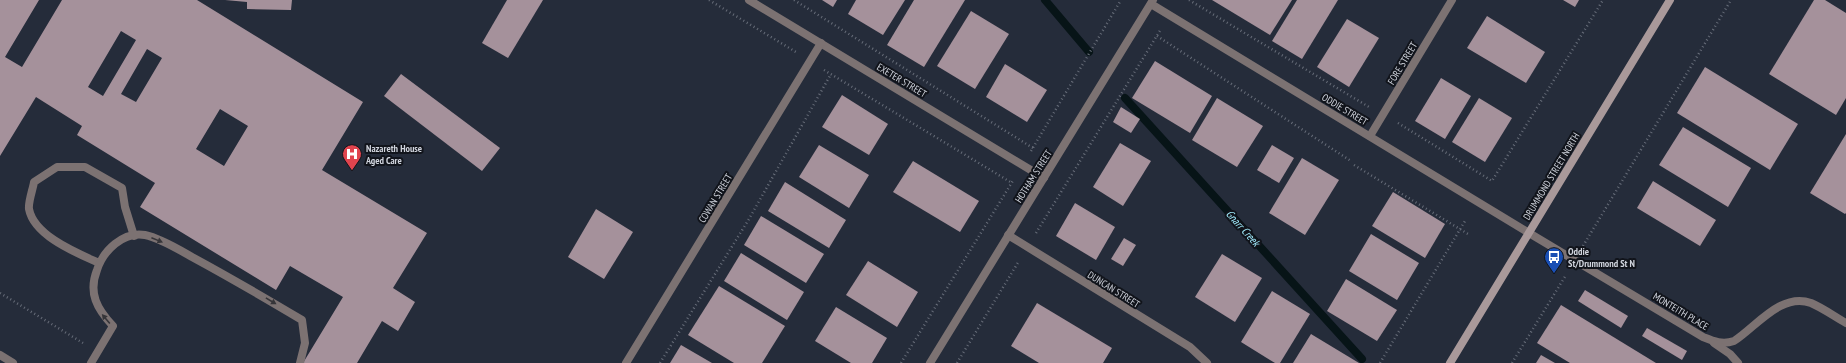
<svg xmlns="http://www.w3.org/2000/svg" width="1846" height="363" font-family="'PT Sans Narrow',sans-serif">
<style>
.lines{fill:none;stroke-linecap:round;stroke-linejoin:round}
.stream{stroke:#071417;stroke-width:8}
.building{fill:#a5919b;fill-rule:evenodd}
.path{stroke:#676d79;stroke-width:2.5;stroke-dasharray:1 3;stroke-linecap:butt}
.lane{stroke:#7c7272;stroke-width:8}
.street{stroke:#7c7272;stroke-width:8}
.secondary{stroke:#a9999a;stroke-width:8}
.oneway{fill:#363539}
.labels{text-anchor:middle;stroke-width:4;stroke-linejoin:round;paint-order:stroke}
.street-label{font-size:10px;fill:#d0d4dd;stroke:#11141b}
.poi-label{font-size:10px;font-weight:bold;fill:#d0d4dd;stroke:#11141b;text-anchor:start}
.water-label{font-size:11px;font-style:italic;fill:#a0ebfc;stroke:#11141b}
</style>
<rect width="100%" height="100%" fill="#252c3a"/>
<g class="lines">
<g class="stream">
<path d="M1045,0L1089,52"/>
<path d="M1125,98L1362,359"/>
</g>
</g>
<g class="building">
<path d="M0,0H39L5,57L22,67L62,0H197L363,102L322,170L427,233L393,288L415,302L398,331L382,321L357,363H303L343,297L290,266L276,290L140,207L155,183L77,135L82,126L36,97L0,156ZM121,31L136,40L103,96L88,87ZM147,49L162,58L136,102L121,94ZM220,109L248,126L224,166L196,149Z"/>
<path d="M225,0H292L291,10L247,9V2Z"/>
<path d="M507,0H543L508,58L482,43Z"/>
<path d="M822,0H837L833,7Z"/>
<path d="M856,0H905L883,35L848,14Z"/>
<path d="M914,0H965L924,67L887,45Z"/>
<path d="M1212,0H1292L1270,35Z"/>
<path d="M1297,0H1338L1302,59L1272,41Z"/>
<path d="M1563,0H1579L1575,7Z"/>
<path d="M1814,0H1825L1846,13V98L1836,115L1769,74Z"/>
<path d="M971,11L1009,34L975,89L937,66Z"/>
<path d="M1487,16L1545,52L1526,83L1467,48Z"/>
<path d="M1347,19L1379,38L1349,87L1317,67Z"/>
<path d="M1155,61L1212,96L1190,133L1132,98Z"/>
<path d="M1005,64L1047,90L1027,122L986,97Z"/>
<path d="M1705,67L1798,124L1770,170L1677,113Z"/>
<path d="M401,74L500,148L482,171L384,96Z"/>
<path d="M1441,78L1471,96L1445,139L1415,121Z"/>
<path d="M842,95L888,124L869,155L822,127Z"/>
<path d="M1217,98L1263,126L1237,167L1192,140Z"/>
<path d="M1479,98L1512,118L1485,162L1452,142Z"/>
<path d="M1121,107L1140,119L1131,133L1113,122Z"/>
<path d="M1683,127L1751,168L1728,207L1659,165Z"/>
<path d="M1846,134V213L1845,214L1810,193Z"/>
<path d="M1120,143L1151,161L1123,206L1093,187Z"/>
<path d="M819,145L869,175L849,208L799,177Z"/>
<path d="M1272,145L1294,158L1279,183L1257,170Z"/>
<path d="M1302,158L1339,180L1305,235L1269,213Z"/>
<path d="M913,161L979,201L960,232L893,192Z"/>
<path d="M1653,181L1716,220L1700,246L1637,208Z"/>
<path d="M785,182L846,220L829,248L768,211Z"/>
<path d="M1393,192L1445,224L1425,258L1372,226Z"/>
<path d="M1075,203L1115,227L1096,260L1056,236Z"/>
<path d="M596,209L633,232L604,279L568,257Z"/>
<path d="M761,216L824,254L806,283L744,245Z"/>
<path d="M1371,234L1419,263L1397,300L1349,271Z"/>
<path d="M1124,238L1136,245L1123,266L1111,259Z"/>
<path d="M741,253L804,292L787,320L724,281Z"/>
<path d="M1222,254L1262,278L1235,322L1195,297Z"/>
<path d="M868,261L918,292L897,327L846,295Z"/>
<path d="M1346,279L1397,310L1377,341L1327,311Z"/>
<path d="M719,286L785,326L762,363H734L688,335Z"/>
<path d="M1585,290L1628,316L1621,328L1578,301Z"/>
<path d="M1272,291L1310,314L1280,363H1275L1241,342Z"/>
<path d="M1037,303L1112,348L1103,363H1039L1011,346Z"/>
<path d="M1561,305L1656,363H1570L1537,343Z"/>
<path d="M836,307L887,338L872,363H851L815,341Z"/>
<path d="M1647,328L1687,351L1682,360L1642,336Z"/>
<path d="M1311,334L1359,363H1293Z"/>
<path d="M681,345L712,363H670Z"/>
<path d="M1541,355L1555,363H1536Z"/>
</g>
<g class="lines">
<g class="path">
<path d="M709,0L796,52"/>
<path d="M794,0L1033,148"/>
<path d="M1189,0L1369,107"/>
<path d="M1157,36L1351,161"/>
<path d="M824,70L1012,183"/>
<path d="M1398,123L1492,181L1603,0"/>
<path d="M1031,151L1121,0"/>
<path d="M1354,165L1468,234"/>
<path d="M1036,233L1161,29"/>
<path d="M1583,246L1731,0"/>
<path d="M0,293L83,343"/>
<path d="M660,363L749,219L831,74"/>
<path d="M901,363L1014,179"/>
<path d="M957,363L1019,261"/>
<path d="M1380,363L1465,221"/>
<path d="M1512,363L1566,275"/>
</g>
<g class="lane">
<path d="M1529,233L1703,337C1713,341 1722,345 1734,341C1756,327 1781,292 1811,303C1823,308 1835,317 1846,323"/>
<path d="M99,263C77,253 34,236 29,209C28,202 33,189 34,182L57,167H85L122,188L125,207L134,236"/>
<path d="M1714,343L1730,354L1738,363"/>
<path d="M91,363L113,326C97,309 88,293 97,270C103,251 123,231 145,235C160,238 178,249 192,257C229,277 265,298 302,320L305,343L300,363"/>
</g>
<g class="street">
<path d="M749,0L1044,178"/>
<path d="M1151,4L1529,233"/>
<path d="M1370,136L1452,0"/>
<path d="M1008,235L1190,347L1207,363"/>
<path d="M0,355L13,363"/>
<path d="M626,363L821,43"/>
<path d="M930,363L1153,0"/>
</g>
<path class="secondary" d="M1450,363L1670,0"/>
</g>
<defs><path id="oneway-solid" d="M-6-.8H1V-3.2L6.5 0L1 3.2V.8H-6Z"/></defs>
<g class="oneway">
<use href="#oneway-solid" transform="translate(157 240) rotate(22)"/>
<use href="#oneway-solid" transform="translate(271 301) rotate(31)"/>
<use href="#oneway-solid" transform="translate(106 319) rotate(-130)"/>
</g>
<defs>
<symbol id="hospital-pin" viewBox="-11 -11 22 30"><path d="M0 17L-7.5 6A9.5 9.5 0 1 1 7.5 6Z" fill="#e0444e" stroke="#11141b"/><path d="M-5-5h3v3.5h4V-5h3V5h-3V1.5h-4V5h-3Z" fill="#fff"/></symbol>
<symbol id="bus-pin" viewBox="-11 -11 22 30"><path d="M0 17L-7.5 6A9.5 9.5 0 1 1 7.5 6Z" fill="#1a4fb4" stroke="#11141b"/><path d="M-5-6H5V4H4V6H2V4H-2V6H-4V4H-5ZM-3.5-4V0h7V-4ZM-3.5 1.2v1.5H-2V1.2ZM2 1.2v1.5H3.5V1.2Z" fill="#fff"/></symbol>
</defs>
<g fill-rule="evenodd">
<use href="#hospital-pin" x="341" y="143" width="22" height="30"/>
<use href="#bus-pin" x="1543" y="246" width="22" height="30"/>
</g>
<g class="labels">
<g class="street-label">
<text transform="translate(1402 63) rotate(-59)" y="4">FORE STREET</text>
<text transform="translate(902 80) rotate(31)" y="4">EXETER STREET</text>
<text transform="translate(1345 109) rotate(31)" y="4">ODDIE STREET</text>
<text transform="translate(1033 176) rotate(-58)" y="4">HOTHAM STREET</text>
<text transform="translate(1551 176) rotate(-59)" y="4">DRUMMOND STREET NORTH</text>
<text transform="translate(715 198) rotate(-59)" y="4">COWAN STREET</text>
<text transform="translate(1114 289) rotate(32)" y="4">DUNCAN STREET</text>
<text transform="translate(1681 311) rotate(31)" y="4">MONTEITH PLACE</text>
</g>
<g class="poi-label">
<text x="366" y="152">Nazareth House<tspan x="366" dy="12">Aged Care</tspan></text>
<text x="1568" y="255">Oddie<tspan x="1568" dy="12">St/Drummond St N</tspan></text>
</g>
<g class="water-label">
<text transform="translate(1243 228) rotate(48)" y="4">Gnarr Creek</text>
</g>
</g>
</svg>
